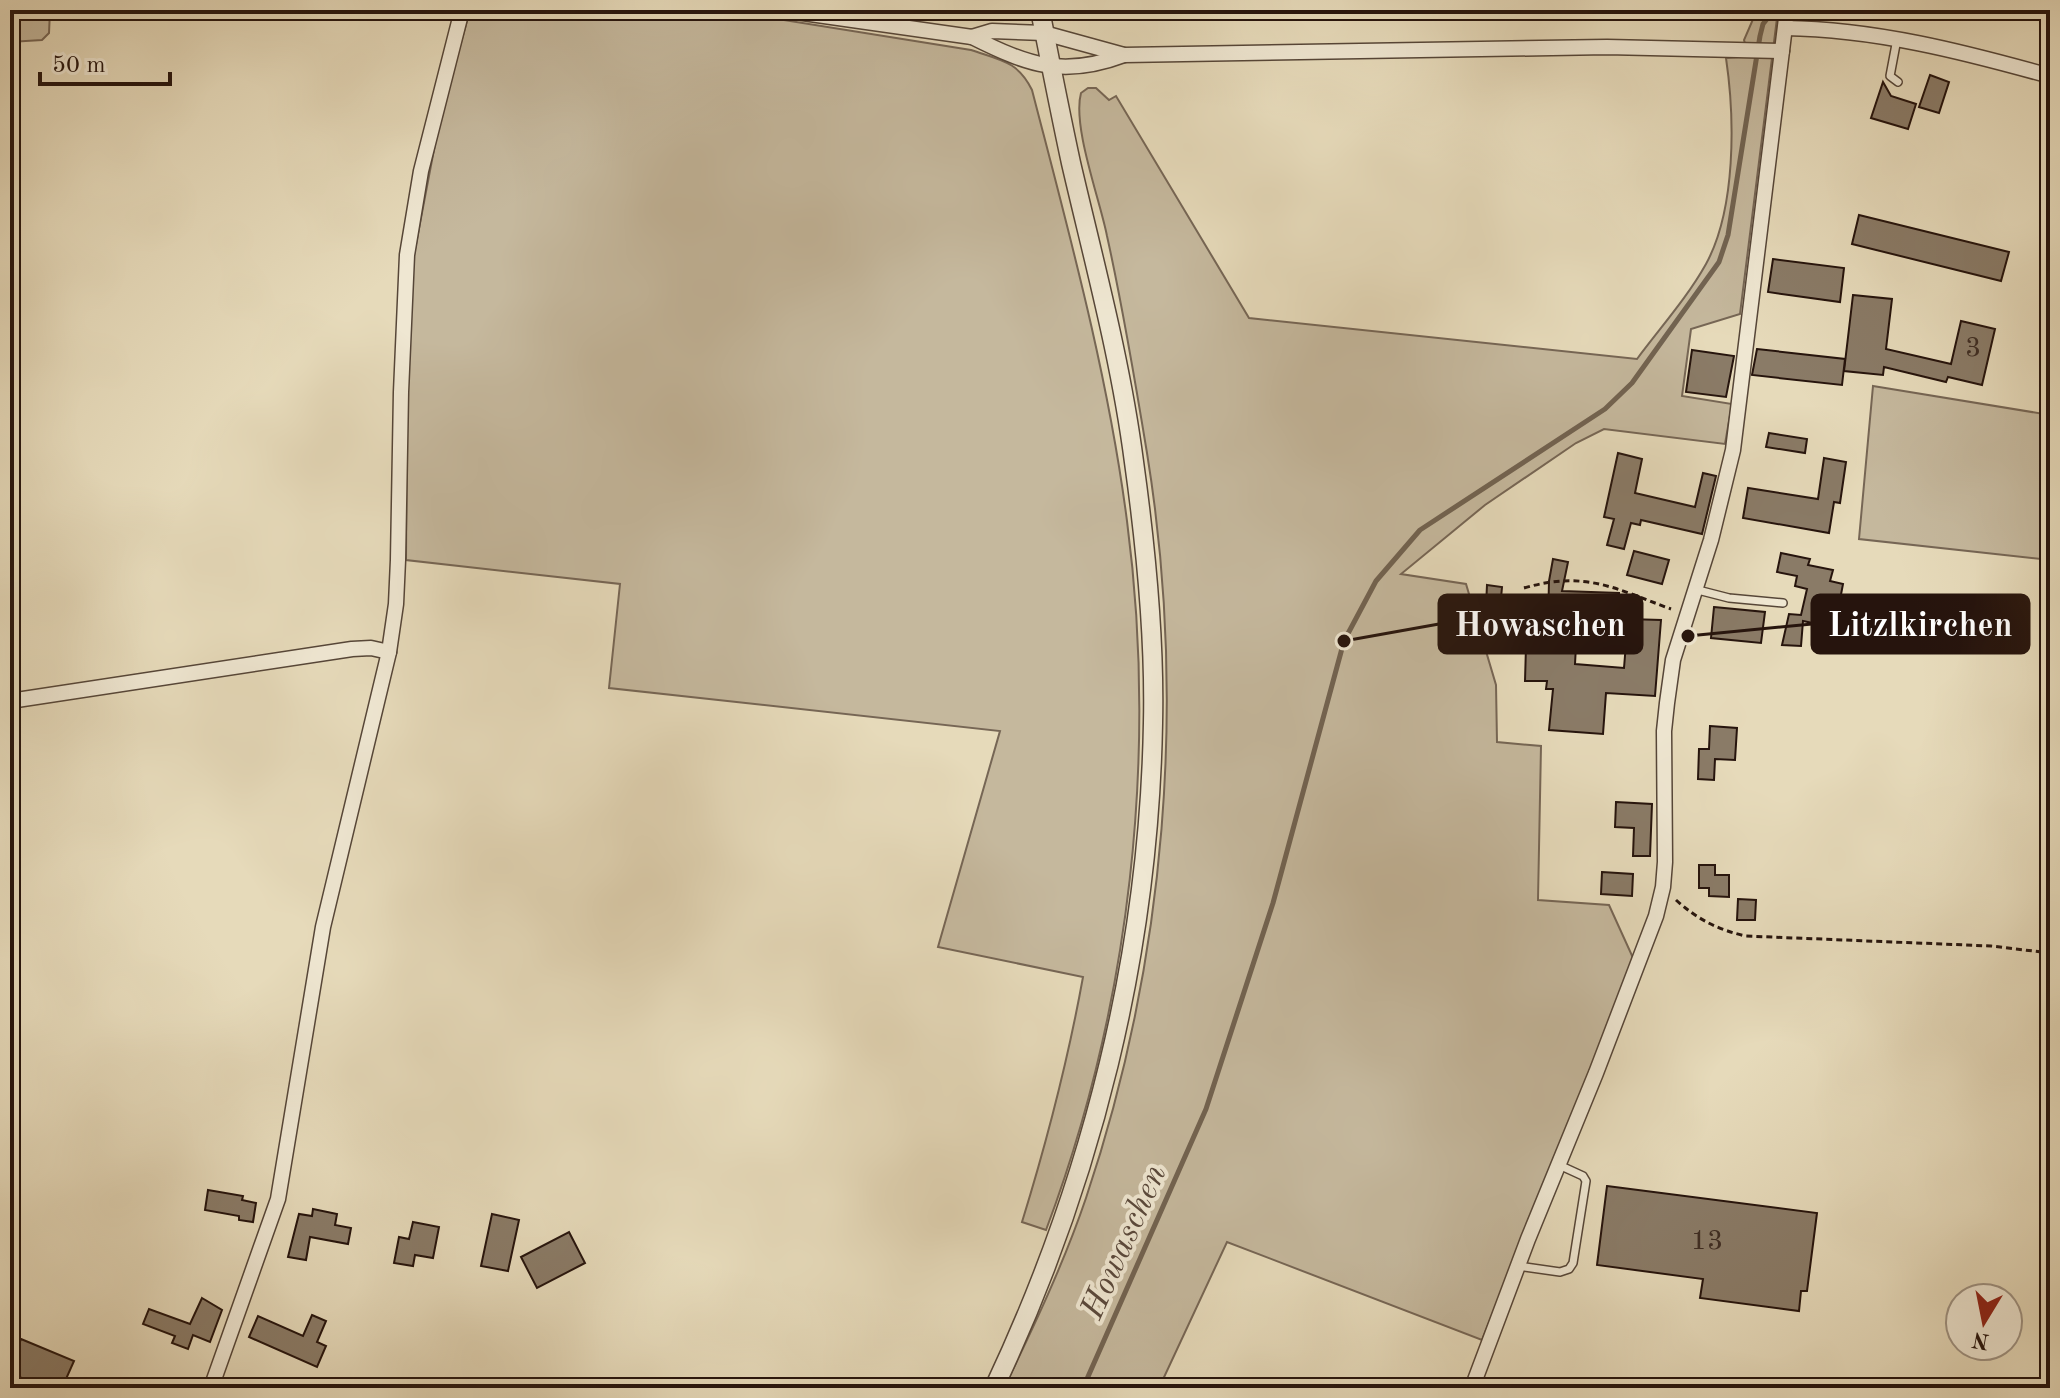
<svg xmlns="http://www.w3.org/2000/svg" width="2060" height="1398" font-family="'Old Standard TT',serif">
<style>
.green{fill:#c5b89d;stroke:#766655;stroke-width:2}
.lines{fill:none;stroke-linecap:round;stroke-linejoin:round}
.stream{stroke:#726351;stroke-width:5}
.building{fill:#8a7b67;stroke:#26140d;stroke-width:2}
.service-casing{stroke:#564638;stroke-width:10}
.minor-casing{stroke:#564638;stroke-width:17}
.tertiary-casing{stroke:#564638;stroke-width:21}
.path{stroke:#26140d;stroke-width:3;stroke-dasharray:6 4;stroke-linecap:butt}
.service{stroke:#efe7d2;stroke-width:7}
.minor{stroke:#efe7d2;stroke-width:14}
.tertiary{stroke:#efe7d2;stroke-width:18}
.labels{text-anchor:middle;stroke-width:8;stroke-linejoin:round;paint-order:stroke}
.number-label{font-size:28px;fill:#3f2e24}
.water-label{font-size:34px;font-style:italic;fill:#59483b;stroke:#efe7d2}
.leader{fill:none;stroke:#26140d;stroke-width:3}
.callout-dot{fill:#26140d;stroke:#efe7d2;stroke-width:3}
.callout{fill:#26140d;stroke:#26140d;stroke-width:3}
.callout-label{font-size:34px;text-anchor:middle;font-weight:bold;fill:#fff}
</style>
<rect width="100%" height="100%" fill="#e6daba"/>
<filter id="stains"><feTurbulence type="fractalNoise" baseFrequency=".0025" numOctaves="4"/><feColorMatrix values="0 0 0 0 .2 0 0 0 0 .09 0 0 0 0 .02 0 0 0 .5 -.17"/></filter>
<radialGradient id="worn" r=".72"><stop offset=".6" stop-color="#630" stop-opacity="0"/><stop offset="1" stop-color="#630" stop-opacity=".3"/></radialGradient>
<g class="green">
<path d="M10,10H50L49,33L42,40L10,42Z"/>
<path d="M470,10H721L971,50C1000,60 1018,61 1032,90C1069,233 1108,374 1127,521C1158,757 1130,1007 1046,1230L1022,1222C1047,1141 1068,1060 1083,977L938,947L1000,731L609,688L620,584L406,560L407,411L413,260L440,118Z"/>
<path d="M1757,10H1778L1740,314L1691,329L1682,396L1732,404L1725,444L1604,429L1576,443L1485,505L1401,574L1466,584L1496,685L1497,742L1541,746L1538,900L1609,905L1634,960L1482,1340L1227,1242L1159,1388H1004C1034,1326 1064,1263 1086,1198C1166,960 1187,700 1147,453C1135,380 1123,308 1107,236C1100,200 1072,126 1081,93L1088,88H1096L1109,100L1116,96L1249,318L1637,359C1660,328 1687,298 1706,264C1736,209 1735,119 1726,58L1749,56L1744,40Z"/>
<path d="M1873,386L2050,415V560L1859,539Z"/>
</g>
<g class="lines">
<path class="stream" d="M1083,1388L1206,1109L1273,903L1344,641L1376,581L1420,530L1605,409L1632,383L1719,262L1728,235L1760,36L1763,24L1774,10"/>
</g>
<g class="building">
<path d="M1930,75L1949,82L1939,113L1919,107Z"/>
<path d="M1883,82L1891,96L1916,104L1908,129L1871,118Z"/>
<path d="M1859,215L2009,252L2001,281L1852,244Z"/>
<path d="M1773,259L1844,268L1840,302L1768,292Z"/>
<path d="M1853,295L1892,299L1886,349L1951,364L1961,321L1995,329L1982,385L1948,377L1946,382L1884,367L1883,375L1844,371Z"/>
<path d="M1757,349L1845,359L1842,385L1752,375Z"/>
<path d="M1692,350L1734,356L1726,397L1686,392Z"/>
<path d="M1769,433L1807,439L1805,453L1766,447Z"/>
<path d="M1618,453L1642,459L1635,493L1695,507L1703,473L1716,476L1702,534L1641,520L1640,525L1631,523L1624,549L1607,545L1614,519L1604,517Z"/>
<path d="M1824,458L1846,462L1840,503L1834,502L1829,533L1743,518L1748,488L1818,499Z"/>
<path d="M1634,551L1669,560L1662,584L1627,575Z"/>
<path d="M1781,553L1810,559L1808,565L1833,570L1830,581L1843,584L1839,605L1846,607L1841,629L1803,621L1801,646L1782,645L1789,614L1801,615L1807,589L1795,586L1797,576L1777,572Z"/>
<path d="M1553,559L1568,562L1562,591L1619,593L1617,629L1577,627L1575,664L1624,668L1628,619L1661,620L1655,696L1606,693L1603,734L1549,730L1553,689H1546L1547,681H1525L1526,646H1510V630H1526V623L1548,624L1549,581Z"/>
<path d="M1487,585L1502,587L1500,609L1486,607Z"/>
<path d="M1714,607L1765,612L1761,643L1711,638Z"/>
<path d="M1710,726L1737,728L1735,760L1715,759L1714,780L1698,779L1699,749H1709Z"/>
<path d="M1616,802L1652,804L1650,856H1633L1634,828L1615,827Z"/>
<path d="M1699,865H1715V875H1729V897L1709,896V888H1699Z"/>
<path d="M1602,872L1633,874L1632,896L1601,894Z"/>
<path d="M1738,899L1756,900L1755,920H1737Z"/>
<path d="M1607,1186L1817,1213L1807,1291H1801L1799,1311L1700,1298L1703,1279L1597,1265Z"/>
<path d="M208,1190L243,1196L242,1200L256,1203L253,1222L239,1220V1216L205,1210Z"/>
<path d="M313,1209L337,1214L335,1225L351,1228L348,1244L310,1237L306,1260L288,1257L299,1214L312,1216Z"/>
<path d="M492,1214L519,1220L508,1271L481,1266Z"/>
<path d="M413,1222L439,1227L433,1258L415,1255L413,1266L394,1263L399,1237L409,1239Z"/>
<path d="M569,1232L585,1263L537,1288L521,1257Z"/>
<path d="M202,1298L222,1310L210,1342L193,1335L188,1349L172,1343L175,1336L143,1324L149,1309L190,1324Z"/>
<path d="M312,1315L326,1321L317,1342L326,1346L317,1367L249,1337L258,1316L303,1336Z"/>
<path d="M21,1339L74,1361L62,1388H45L10,1373V1366Z"/>
</g>
<g class="lines">
<defs>
<g id="service">
<path d="M1897,39L1890,76L1898,82"/>
<path d="M1694,589L1729,598L1783,603"/>
<path d="M1518,1266L1560,1272L1569,1269L1573,1263L1586,1181L1583,1176L1559,1165"/>
</g>
<g id="minor">
<path d="M782,10L972,37C1028,65 1063,78 1124,55"/>
<path d="M1785,28C1875,29 1964,52 2050,76"/>
<path d="M972,37L992,31L1044,33L1124,55L1607,47L1782,51"/>
<path d="M10,701L352,649L371,648L389,652"/>
<path d="M211,1388L278,1199L323,927L389,652L396,604L398,560L401,392L407,255L421,171L462,10"/>
<path d="M1472,1388L1528,1239L1596,1073L1656,916L1663,887L1665,862L1664,731L1667,703L1673,660L1711,540L1733,450L1787,10"/>
</g>
<path id="tertiary" d="M994,1388C1092,1181 1149,953 1153,723C1155,636 1146,548 1134,462C1121,361 1094,262 1071,163C1060,112 1050,61 1040,10"/>
</defs>
<use href="#service" class="service-casing"/>
<use href="#minor" class="minor-casing"/>
<use href="#tertiary" class="tertiary-casing"/>
<g class="path">
<path d="M1524,588C1586,570 1616,589 1671,609"/>
<path d="M1676,900C1697,919 1718,930 1746,936L1991,946L2050,953"/>
</g>
<use href="#service" class="service"/>
<use href="#minor" class="minor"/>
<use href="#tertiary" class="tertiary"/>
</g>
<g class="labels">
<g class="number-label">
<text x="1973" y="356">3</text>
<text x="1707" y="1249">13</text>
</g>
<g class="water-label">
<text transform="translate(1122 1241) rotate(-66)" y="12">Howaschen</text>
</g>
</g>
<path class="leader" d="M1344 641L1439 624M1688 636L1812 624"/>
<g class="callout-dot">
<circle cx="1344" cy="641" r="8"/>
<circle cx="1688" cy="636" r="8"/>
</g>
<g class="callout">
<rect x="1439" y="595" width="203" height="58" rx="8"/>
<rect x="1812" y="595" width="217" height="58" rx="8"/>
</g>
<g class="callout-label">
<text x="1540" y="636">Howaschen</text>
<text x="1920" y="636">Litzlkirchen</text>
</g>
<rect width="2060" height="1398" fill="none" stroke="#e6daba" stroke-width="40"/>
<rect x="12" y="12" width="2036" height="1374" fill="none" stroke="#26140d" stroke-width="4"/>
<rect x="20" y="20" width="2020" height="1358" fill="none" stroke="#26140d" stroke-width="2"/>
<g transform="translate(1984 1322) rotate(190)"><circle r="38" fill="#efe7d2" stroke="#9f9383" stroke-width="2"/>
<path d="M0-6L14 30L0 20L-14 30Z" fill="#8f2418"/>
<text y="-12" font-size="22" font-weight="bold" text-anchor="middle" fill="#26140d">N</text>
</g>
<path d="M40 72v12h130v-12" fill="none" stroke="#26140d" stroke-width="4"/>
<text x="52" y="72" font-size="24" fill="#26140d" stroke="#efe7d2" stroke-width="6" paint-order="stroke">50 m</text>
<rect width="100%" height="100%" filter="url(#stains)"/>
<rect width="100%" height="100%" fill="url(#worn)"/>
</svg>
